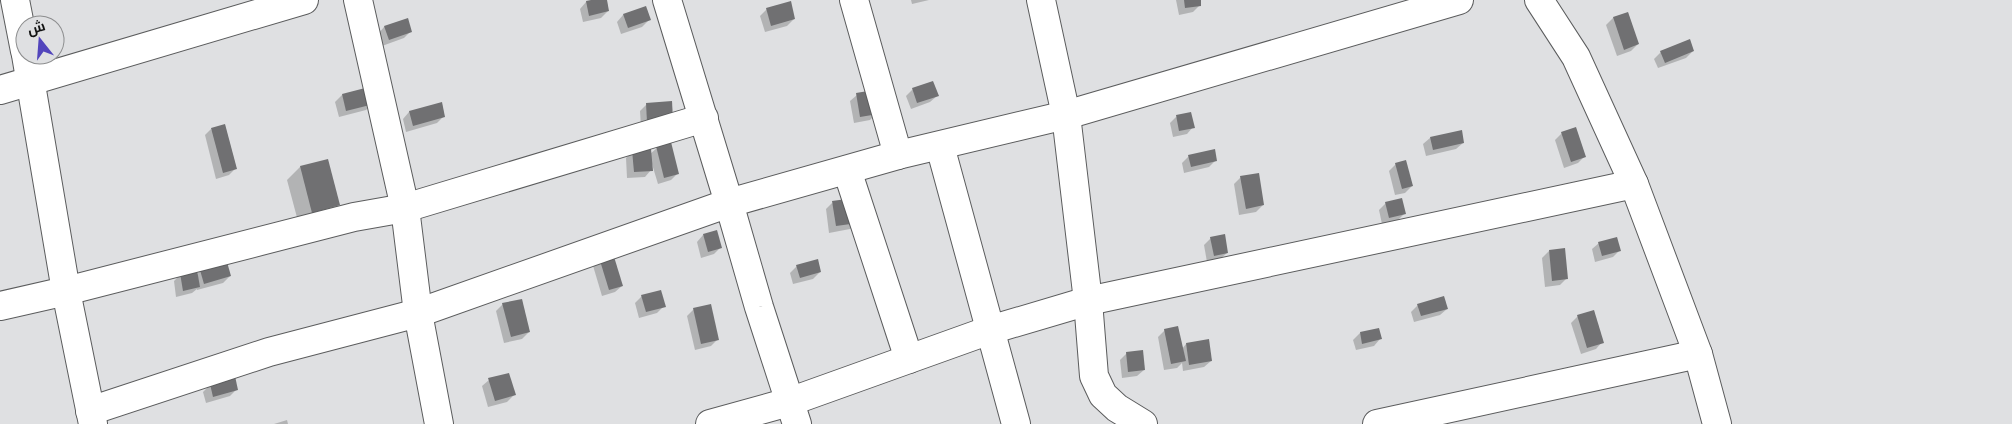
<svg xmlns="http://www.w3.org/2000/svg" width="2012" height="424" font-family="'Exo 2',Cairo,sans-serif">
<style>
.shadow{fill:#0003}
.building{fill:#707072}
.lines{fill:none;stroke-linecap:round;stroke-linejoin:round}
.street-casing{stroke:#5b5c5d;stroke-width:30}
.street{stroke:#fff;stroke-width:28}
</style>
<rect width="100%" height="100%" fill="#dfe0e2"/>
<g class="shadow">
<path d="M596,0H605L608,11L601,18L583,22L580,9L586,2Z"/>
<path d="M911,0H929L912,4Z"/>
<path d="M1176,0H1199L1200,5L1193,12L1179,15Z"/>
<path d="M767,9L794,19L787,26L765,32L760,16Z"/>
<path d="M1628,13L1638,44L1631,51L1617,56L1606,25L1613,18Z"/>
<path d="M623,15L649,20L642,27L621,34L617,22Z"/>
<path d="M407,20L411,31L404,38L382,46L378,34L384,27Z"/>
<path d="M1693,51L1686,58L1658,68L1654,59L1661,52Z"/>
<path d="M368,89L372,104L366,110L339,117L335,102L342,95Z"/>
<path d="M913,89L937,96L930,102L911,109L906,96Z"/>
<path d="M857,95L877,113L870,120L854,123L850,101Z"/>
<path d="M671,103L641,128L640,111L646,105Z"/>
<path d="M441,104L444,116L437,123L406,132L403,119L409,112Z"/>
<path d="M1176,117L1193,127L1187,134L1173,137L1170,123Z"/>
<path d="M211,129L236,168L229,175L216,179L205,135Z"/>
<path d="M1562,133L1585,156L1578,163L1564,168L1555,140Z"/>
<path d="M1430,138L1463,143L1456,149L1426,156L1423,144Z"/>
<path d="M657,148L678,173L671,180L658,184L652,164L651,170L645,177L627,178L626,158L633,151L650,154Z"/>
<path d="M1189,156L1216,160L1209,167L1184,173L1182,163Z"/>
<path d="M327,161L339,205L326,218L299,225L287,180L300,167Z"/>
<path d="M1396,164L1412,186L1405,193L1395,195L1389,171Z"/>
<path d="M1241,177L1263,205L1256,212L1239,215L1234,184Z"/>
<path d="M832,203L857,223L850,229L829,233L826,209Z"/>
<path d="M1386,203L1404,214L1397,221L1382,224L1379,210Z"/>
<path d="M703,235L721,247L714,254L701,258L697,242Z"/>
<path d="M1211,238L1227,253L1220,259L1207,262L1204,245Z"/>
<path d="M1599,243L1620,250L1613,257L1595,262L1592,249Z"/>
<path d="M1549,251L1566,279L1560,285L1545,287L1542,258Z"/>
<path d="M597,252L622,286L615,292L602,296L591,259Z"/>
<path d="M797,266L820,272L813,279L793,284L790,273Z"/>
<path d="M200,271L230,276L223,283L197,290V289L192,293L176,297L174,281L180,275H196Z"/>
<path d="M642,296L664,306L657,313L639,318L635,303Z"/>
<path d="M503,304L529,332L522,339L504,343L496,311Z"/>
<path d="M1418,305L1447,309L1440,315L1414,322L1411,312Z"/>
<path d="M694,309L718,339L711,346L695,350L687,316Z"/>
<path d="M1578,316L1602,342L1596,349L1581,354L1571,323Z"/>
<path d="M1165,330L1182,349L1186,344L1211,361L1204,367L1183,371L1182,363L1177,368L1164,370L1158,337Z"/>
<path d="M1360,333L1380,339L1374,346L1356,350L1353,340Z"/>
<path d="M1127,353L1144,370L1137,376L1122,378L1120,360Z"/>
<path d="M489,380L514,395L507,402L488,407L482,386Z"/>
<path d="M210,385L237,389L230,396L206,403L203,392Z"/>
<path d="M287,420L288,424H274Z"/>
</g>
<g class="building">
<path d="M591,0H607L609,11L589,16L586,1Z"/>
<path d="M1184,0H1201V6L1185,8Z"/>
<path d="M791,1L795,19L771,26L766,8Z"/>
<path d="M646,6L651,20L628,28L623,14Z"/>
<path d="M1628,12L1639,44L1624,50L1613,17Z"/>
<path d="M408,18L412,32L389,40L384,26Z"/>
<path d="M1690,39L1694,51L1665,63L1660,51Z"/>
<path d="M933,81L939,96L917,103L912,88Z"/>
<path d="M369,87L374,104L346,111L342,94Z"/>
<path d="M874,90L878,114L860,117L856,93Z"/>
<path d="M672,101L673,120L647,122L646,103Z"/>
<path d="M442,102L445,117L413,126L409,111Z"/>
<path d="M1191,112L1195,128L1179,131L1176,115Z"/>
<path d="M225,124L237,169L223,173L211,128Z"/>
<path d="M1576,127L1586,157L1571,162L1561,132Z"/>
<path d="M1462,130L1464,143L1433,150L1430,137Z"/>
<path d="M671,142L679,174L664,178L656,146Z"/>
<path d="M651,149L653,171L634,172L632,150Z"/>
<path d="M1215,149L1217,161L1191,167L1188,155Z"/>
<path d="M328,159L340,205L312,213L300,166Z"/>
<path d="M1406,160L1413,186L1402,189L1395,163Z"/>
<path d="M1259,173L1264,205L1246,209L1240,176Z"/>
<path d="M854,198L858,223L836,226L832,201Z"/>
<path d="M1402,198L1406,214L1389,218L1385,202Z"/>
<path d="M717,230L722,248L708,252L703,234Z"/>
<path d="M1225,234L1228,253L1214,256L1210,237Z"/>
<path d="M1617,237L1621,251L1602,256L1598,242Z"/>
<path d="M611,247L623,286L609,290L597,251Z"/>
<path d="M1565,248L1568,279L1552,281L1549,250Z"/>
<path d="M818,259L821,272L800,278L796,265Z"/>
<path d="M227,262L231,276L204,284L200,270Z"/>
<path d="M197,270L200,287L183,291L180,273Z"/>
<path d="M661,290L666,307L646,312L641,295Z"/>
<path d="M1444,296L1448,309L1421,316L1417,304Z"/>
<path d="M522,299L530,332L511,337L502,303Z"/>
<path d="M711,304L719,340L701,344L693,308Z"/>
<path d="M1594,310L1604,343L1587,348L1577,315Z"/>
<path d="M1178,326L1186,361L1171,364L1164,329Z"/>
<path d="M1379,328L1382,339L1362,344L1360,332Z"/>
<path d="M1209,339L1212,361L1189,365L1186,343Z"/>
<path d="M1143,350L1145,370L1128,372L1126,352Z"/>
<path d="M509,373L516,395L495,401L488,378Z"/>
<path d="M235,376L238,390L213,397L210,384Z"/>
</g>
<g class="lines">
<defs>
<g id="street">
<path d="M15,0L25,51"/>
<path d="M358,0L405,208L418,313L439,424"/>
<path d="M667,0L729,203L759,307L797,424"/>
<path d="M854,0L898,155"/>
<path d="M1041,0L1066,115L1088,301L1094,376L1103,395L1117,408L1143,424"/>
<path d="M1539,0L1576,57L1634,184L1698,354L1717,424"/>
<path d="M26,55L66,291L93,424"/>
<path d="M0,90L304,0"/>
<path d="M940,146L1016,424"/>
<path d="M847,170L909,359"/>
<path d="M0,306L66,291L354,217L405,208L704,118"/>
<path d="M90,411L269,352L418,313L729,203L898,155L1066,115L1459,0"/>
<path d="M710,424L789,402L990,330L1088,301L1634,184"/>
<path d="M1377,424L1698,354"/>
</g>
</defs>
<use href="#street" class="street-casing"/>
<use href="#street" class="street"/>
</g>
<g transform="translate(40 40) rotate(343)"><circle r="24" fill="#dfe0e2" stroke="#8d8e8f"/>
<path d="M0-4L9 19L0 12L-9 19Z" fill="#5245bc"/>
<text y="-8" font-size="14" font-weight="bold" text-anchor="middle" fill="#111212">ش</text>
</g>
</svg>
